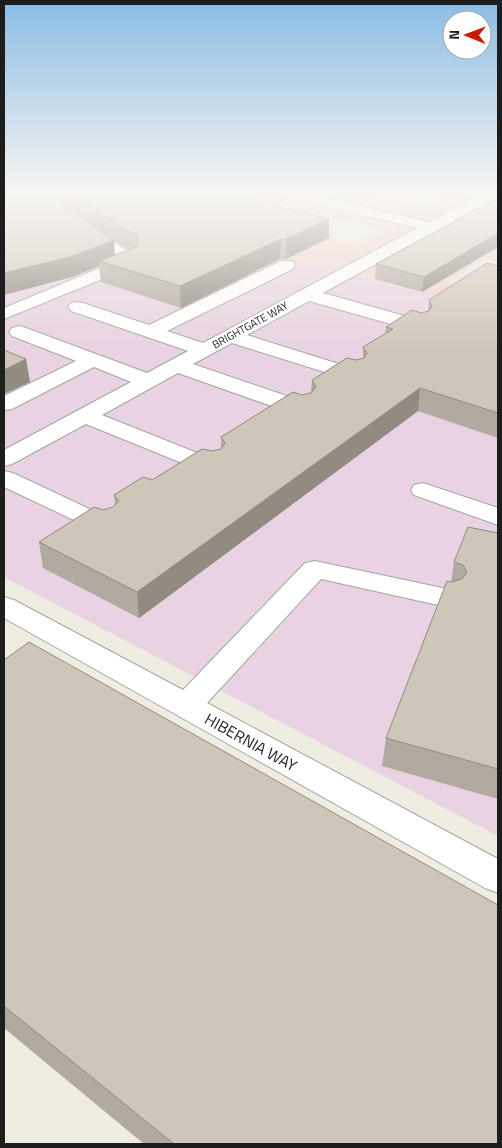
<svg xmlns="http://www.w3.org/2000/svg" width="502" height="1148" font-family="'Titillium Web',sans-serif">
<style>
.commercial{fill:#f2d4ce}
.industrial{fill:#e9d2e2}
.parking{fill:#e9e9e9}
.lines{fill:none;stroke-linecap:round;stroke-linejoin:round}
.minor-casing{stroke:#a4a4a4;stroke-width:2}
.minor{fill:#fff;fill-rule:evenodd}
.wall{fill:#b2aaa0;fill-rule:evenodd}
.shaded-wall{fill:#918b82}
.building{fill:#cfc6ba;stroke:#918b82}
.labels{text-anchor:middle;stroke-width:4;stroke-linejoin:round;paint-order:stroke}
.far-street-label{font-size:11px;fill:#1d1d1d;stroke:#fff}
.near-street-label{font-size:16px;fill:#1d1d1d;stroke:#fff}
</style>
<rect width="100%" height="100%" fill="#efece1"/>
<path class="commercial" d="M81,192H498V313L86,204Z"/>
<path class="industrial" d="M63,198L498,313V836L4,577V211Z"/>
<g class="parking">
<path d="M364,192H428L445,195L438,199L443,200L435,205L428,203L420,207L360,194Z"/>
<path d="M317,214L383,230L356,244L302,231L309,218Z"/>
<path d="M484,259L498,262L497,295L447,282Z"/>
</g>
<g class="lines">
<defs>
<g id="minor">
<path d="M275,192H299L429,222L486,192H498V197L323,293L426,322L428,326L426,330L419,332L412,330L309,301L247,335L361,371L364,375L361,379L354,381L347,379L232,343L193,364L310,404L313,409L310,414L302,416L294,414L178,373L102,415L220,462L224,467L220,472L212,474L204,472L86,424L12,464L4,466V450L131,382L94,367L12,409L4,410V396L76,361L12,336L9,332L12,328L19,326L26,328L147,373L188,351L71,311L68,307L71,303L77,302L83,303L149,325L281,261H293L295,265L293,269L167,331L203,343L417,228L277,195Z"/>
<path d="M83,223L88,225L137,257L139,261L137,265L4,319V308L119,260L78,231L75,228L78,225Z"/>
<path d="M4,471L13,473L115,521L119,526L115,531L106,534L97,531L4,487Z"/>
<path d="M423,483L498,508V525L414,495L411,490L414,485Z"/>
<path d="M315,561L447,589L457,592L461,598L457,604L447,607L321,579L207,703L498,859V893L485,888L4,618V597L14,600L183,690L305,563Z"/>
</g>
</defs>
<use href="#minor" class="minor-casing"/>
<use href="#minor" class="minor"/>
</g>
<g class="wall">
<path d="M4,192H219L329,238L286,259H280L181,308L101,282L99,266L72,277ZM55,200L129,250L115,255Z"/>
<path d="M434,192H463L455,196Z"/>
<path d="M498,198V247L422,292L375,279L376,264Z"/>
<path d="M498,266V438L418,411L139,618L43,568L39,542L103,510L113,507L115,505L114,495L152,480L212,451L221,449V437L302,395L311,393L312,380L356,360L363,358V347L385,334L386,327L421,313L428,311L429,300Z"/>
<path d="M498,533V799L382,766L386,738L451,582L454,562Z"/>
<path d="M4,660L498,1144H144L4,1028Z"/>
</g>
<g class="shaded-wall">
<path d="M455,192H463L455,196Z"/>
<path d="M329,219V238L286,259V239Z"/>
<path d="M498,233V247L422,292L424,277Z"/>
<path d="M281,239L280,259L181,308L180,286Z"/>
<path d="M114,240L115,260L99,261V266L72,277L4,295V273Z"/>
<path d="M26,359L30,382L4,394V370Z"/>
<path d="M420,388L418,411L139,618L137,592Z"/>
</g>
<g class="building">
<path d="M4,192H42L114,240L70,257L4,273Z"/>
<path d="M68,192H219L329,219L286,239H281L180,286L99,261L136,247L139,242L137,236Z"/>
<path d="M498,198V233L424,277L376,264Z"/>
<path d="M487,263L498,266V413L420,388L137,592L39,542L94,507L103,510L113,507L119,501L114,495L143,477L152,480L202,449L212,451L221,449L225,443L221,437L293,392L302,395L311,393L316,387L312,380L347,358L356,360L364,358L367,353L363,347L393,329L386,327L412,310L421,313L429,311L432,306L429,300Z"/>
<path d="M4,350L26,359L4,370Z"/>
<path d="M468,527L498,533V769L386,738L447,581L451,582L462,579L467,572L463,565L454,562Z"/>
<path d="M29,642L498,905V1144H174L4,1006V660Z"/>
</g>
<linearGradient id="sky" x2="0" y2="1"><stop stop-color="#8abce5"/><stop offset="0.55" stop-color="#f8f6f2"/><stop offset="1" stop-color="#f8f6f2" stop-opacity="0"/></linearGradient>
<rect width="502" height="352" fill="url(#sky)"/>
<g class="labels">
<g class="far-street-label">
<text transform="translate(250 325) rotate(-29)" y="4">BRIGHTGATE WAY</text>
</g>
<g class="near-street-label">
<text transform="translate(251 742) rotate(29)" y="6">HIBERNIA WAY</text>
</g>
</g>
<rect width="502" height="1148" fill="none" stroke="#1d1d1d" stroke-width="10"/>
<g transform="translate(467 35) rotate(271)"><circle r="24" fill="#ffffff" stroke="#a5a5a5"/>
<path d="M0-4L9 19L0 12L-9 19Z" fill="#c91b00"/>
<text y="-8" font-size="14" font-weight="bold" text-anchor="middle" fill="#1d1d1d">N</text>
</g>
</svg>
